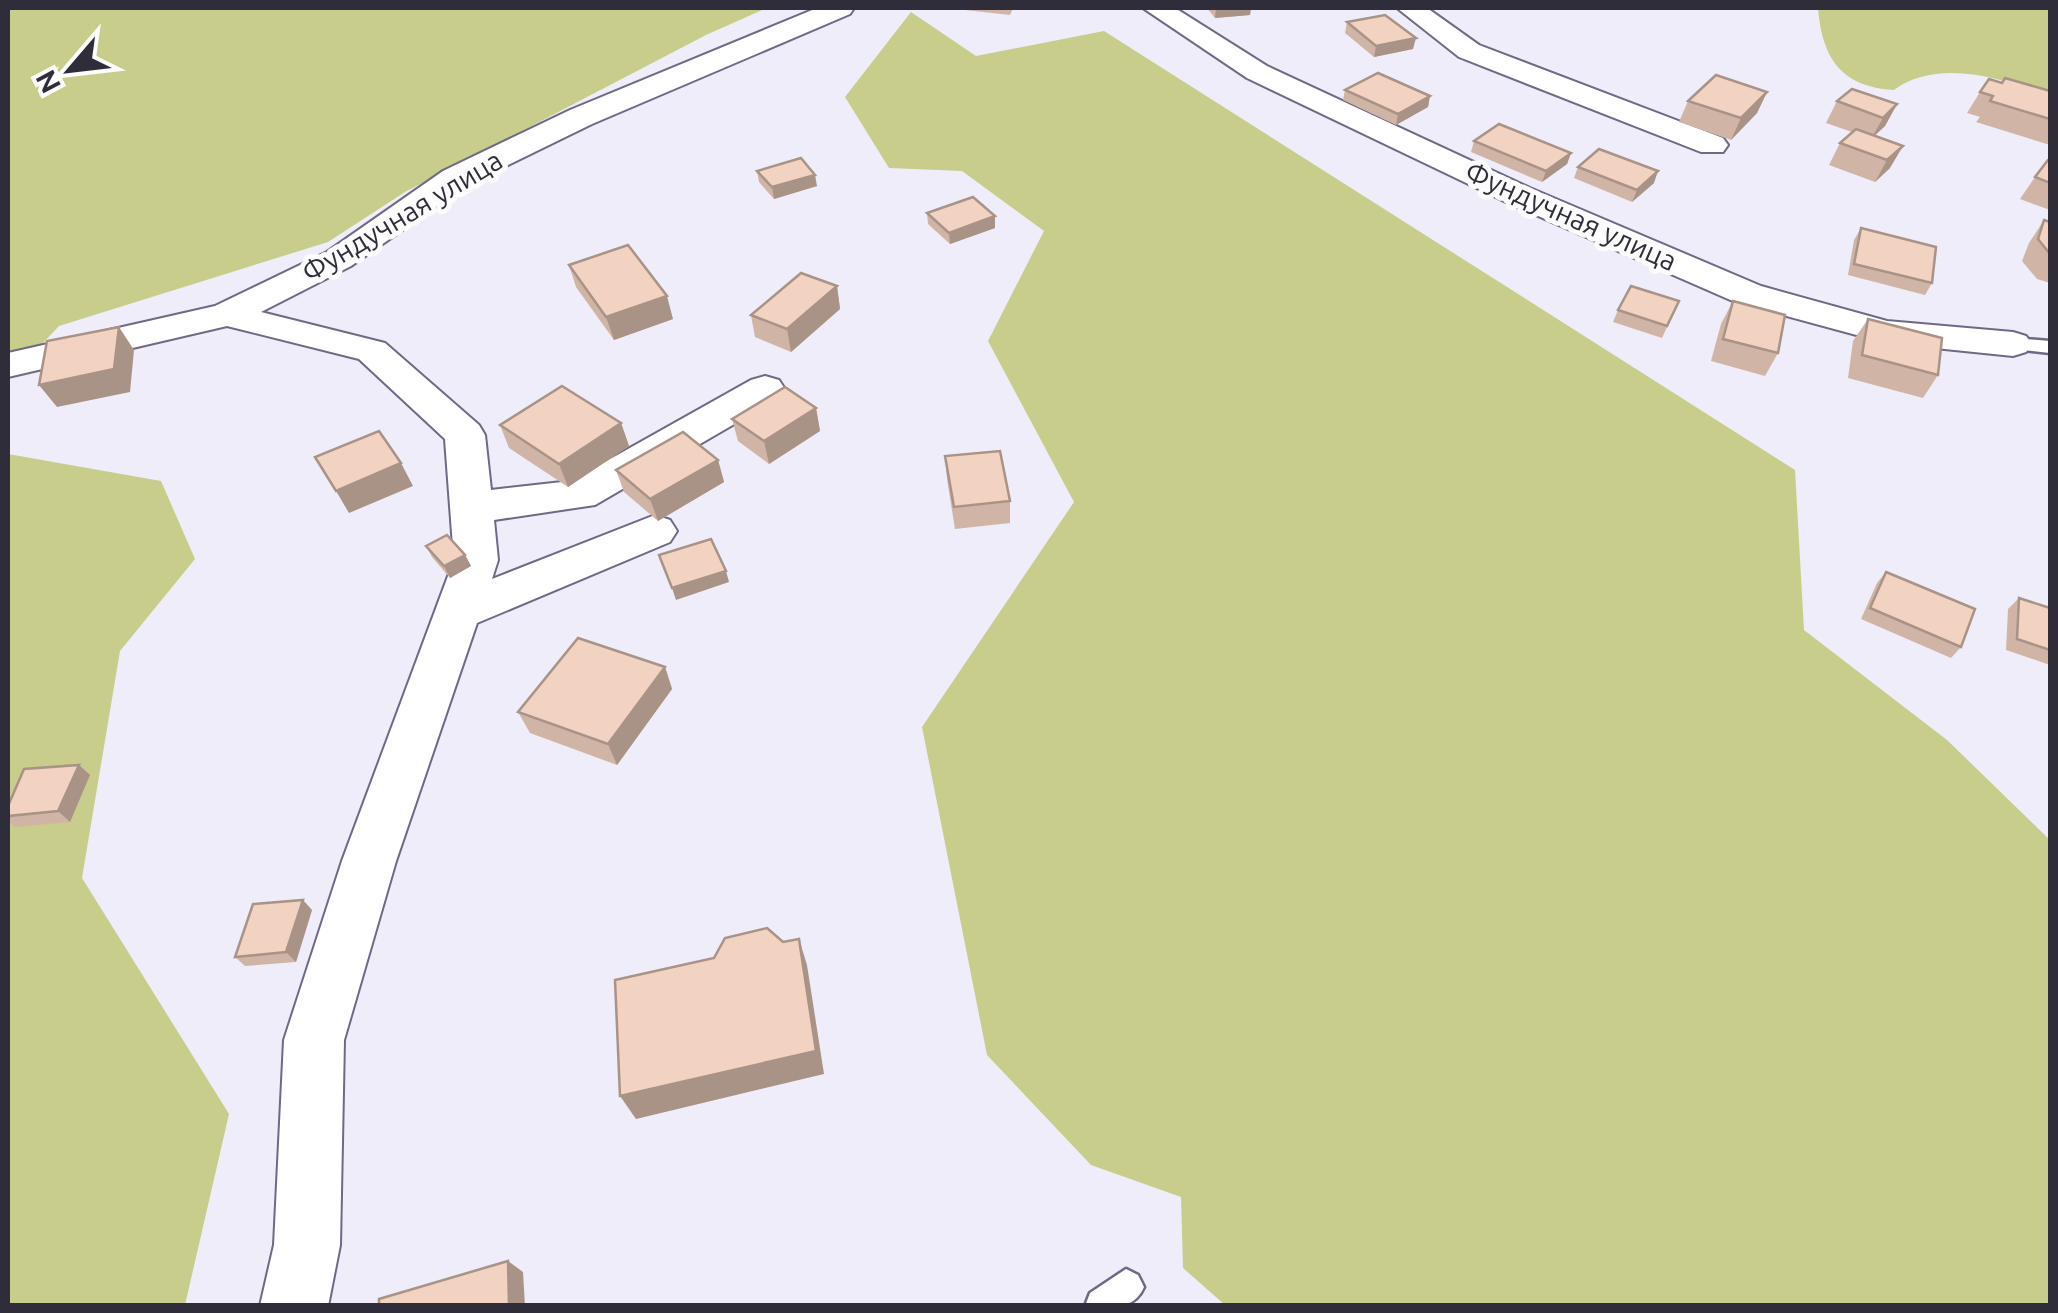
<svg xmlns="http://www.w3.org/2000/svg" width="2058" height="1313" font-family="Ubuntu,sans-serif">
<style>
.green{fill:#c8cd8b}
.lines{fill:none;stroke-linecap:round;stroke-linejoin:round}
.lane-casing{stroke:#6e6985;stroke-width:5}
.street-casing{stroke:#6e6985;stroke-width:4}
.lane{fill:#fff;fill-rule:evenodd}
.street{fill:#fff;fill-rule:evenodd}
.wall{fill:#d0b5a6}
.shaded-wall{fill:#a99387}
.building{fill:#f2d2c1;stroke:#a99387;stroke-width:2.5}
.labels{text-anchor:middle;stroke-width:10;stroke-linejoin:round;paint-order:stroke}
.far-street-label{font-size:28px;fill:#2f2d39;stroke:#fcfcfc}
</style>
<rect width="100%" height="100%" fill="#efedfa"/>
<g class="green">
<path d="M8,8H767L706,35L405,192L328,242L59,326L8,380Z"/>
<path d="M1818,8H2050V100C2009,77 1936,58 1894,90C1841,87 1822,58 1818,8Z"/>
<path d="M911,12L976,56L1104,31L1795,470L1804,630L1947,740L2050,840V1305H1225L1183,1268L1181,1197L1091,1165L987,1055L922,727L1074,502L988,341L1044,231L962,171L889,168L845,97Z"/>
<path d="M8,454L161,481L195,559L120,651L82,878L229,1114L185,1305H8Z"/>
</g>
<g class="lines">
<defs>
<g id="lane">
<path d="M2013,338L2050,341V353L2006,348V340Z"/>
<path d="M1126,1269L1138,1275L1144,1287C1133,1312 1110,1306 1085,1306L1090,1293Z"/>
</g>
<g id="street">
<path d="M817,8H854L850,14L592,124L467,185L351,266L261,312L385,343L479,425L485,435L491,490L571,481L751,380L765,376L779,380L785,389L779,398L595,505L494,520L498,560L492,579L655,515L670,520L677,531L670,542L477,623L396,861L344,1040L340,1245L328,1306H260L274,1245L284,1040L342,861L454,560L445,439L359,359L227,326L8,377V353L215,306L327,252L443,171L570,110Z"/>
<path d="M1143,8H1175L1267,66L1530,188L1761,286L1887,321L2013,332L2026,336L2032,344L2026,352L2013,356L1886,343L1735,302L1506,202L1247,78Z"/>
<path d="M1397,8H1427L1479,45L1723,138L1728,145L1723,152H1701L1459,57Z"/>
</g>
</defs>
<use href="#lane" class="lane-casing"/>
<use href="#street" class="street-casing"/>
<use href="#lane" class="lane"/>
<use href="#street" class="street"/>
</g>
<g class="wall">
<path d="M964,8H1013L1010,15L965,10Z"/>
<path d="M1207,8H1251L1250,15L1215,18Z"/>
<path d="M1347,22L1413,49L1374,57L1345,33Z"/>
<path d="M2002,83L2050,91V145L1976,122L1980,117L1967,113L1980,92Z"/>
<path d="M1345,90L1430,96L1428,107L1396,125L1343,100Z"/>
<path d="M1767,92L1757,113L1731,140L1679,122L1688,101Z"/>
<path d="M1837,101L1897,104L1885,126L1874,136L1890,168L1875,182L1829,165L1840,143L1852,132L1826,123Z"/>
<path d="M1474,141L1571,153L1567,164L1542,182L1471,152Z"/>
<path d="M2050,160V210L2020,199L2035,177Z"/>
<path d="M1578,167L1654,183L1632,202L1574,178Z"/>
<path d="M757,171L817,186L774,199L759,182Z"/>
<path d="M927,213L995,228L950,244L928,224Z"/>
<path d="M2044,220L2050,222V283L2037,279L2022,261L2029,243Z"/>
<path d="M1861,228L1932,283L1925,295L1848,275L1854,240Z"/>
<path d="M569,265L673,319L614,340L576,287Z"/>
<path d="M837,286L840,309L791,352L755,337L751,315Z"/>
<path d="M1679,301L1662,338L1613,322L1618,310Z"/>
<path d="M1733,301L1778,353L1765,376L1711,361L1721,324Z"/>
<path d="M1868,319L1938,375L1923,398L1848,378L1853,341Z"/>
<path d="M816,408L820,431L769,464L738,441L732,419Z"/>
<path d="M621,423L629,446L568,487L509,448L500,425Z"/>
<path d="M945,456L1010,501V523L955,529L947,479Z"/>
<path d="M718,460L724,482L658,521L624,492L616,470Z"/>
<path d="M426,546L465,555L471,566L450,578L432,557Z"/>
<path d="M1886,572L1961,647L1951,658L1861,619L1877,583Z"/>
<path d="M2019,598L2050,608V665L2006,650L2008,609Z"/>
<path d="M665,667L672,689L617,765L530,733L518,712Z"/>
<path d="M79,765L90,775L70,822L15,827L8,821V806Z"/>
<path d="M312,910L296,962L245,966L235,957Z"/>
</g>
<g class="shaded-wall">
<path d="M1216,8H1251L1250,15L1215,18Z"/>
<path d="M1416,38L1413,49L1374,57L1376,46Z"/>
<path d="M1767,92L1757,113L1731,140L1741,118Z"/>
<path d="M1430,96L1428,107L1396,125L1398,114Z"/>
<path d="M1897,104L1885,126L1871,139L1883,118Z"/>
<path d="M1903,146L1890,168L1875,182L1887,160Z"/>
<path d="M1571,153L1567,164L1542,182L1546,171Z"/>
<path d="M1658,171L1654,183L1632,202L1637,190Z"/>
<path d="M815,175L817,186L774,199L772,187Z"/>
<path d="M995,216V228L950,244L949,233Z"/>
<path d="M837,286L840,309L791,352L787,329Z"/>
<path d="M667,296L673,319L614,340L606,317Z"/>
<path d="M119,327L134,350L130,392L57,407L39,385Z"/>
<path d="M816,408L820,431L769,464L764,441Z"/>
<path d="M621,423L629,446L568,487L559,464Z"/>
<path d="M718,460L724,482L658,521L650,499Z"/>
<path d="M401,463L413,486L349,513L336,491Z"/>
<path d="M465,555L471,566L450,578L444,566Z"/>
<path d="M726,571L729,582L676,600L672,588Z"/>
<path d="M665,667L672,689L617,765L608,744Z"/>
<path d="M79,765L90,775L70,822L58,811Z"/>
<path d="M303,900L312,910L296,962L286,952Z"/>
<path d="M799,939L807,965L824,1074L636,1119L620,1096Z"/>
<path d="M508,1261L523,1272L525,1306H509Z"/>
</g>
<g class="building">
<path d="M1385,15L1416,38L1376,46L1347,22Z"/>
<path d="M1378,73L1430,96L1398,114L1345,90Z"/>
<path d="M1716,75L1767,92L1741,118L1688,101Z"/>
<path d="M2005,78L2050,91V119L1990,101L1993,96L1980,92L1989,79L2002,83Z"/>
<path d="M1852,89L1897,104L1883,118L1837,101Z"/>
<path d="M1499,124L1571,153L1546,171L1474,141Z"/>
<path d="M1856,129L1903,146L1887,160L1840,143Z"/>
<path d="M1599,149L1658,171L1637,190L1578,167Z"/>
<path d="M801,158L815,175L772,187L757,171Z"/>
<path d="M2048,160H2050V183L2035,177Z"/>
<path d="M973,197L995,216L949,233L927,213Z"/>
<path d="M2044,220L2050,222V254L2038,239Z"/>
<path d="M1861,228L1936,247L1932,283L1854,264Z"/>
<path d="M628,245L667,296L606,317L569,265Z"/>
<path d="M801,273L837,286L787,329L751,315Z"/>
<path d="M1631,286L1679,301L1667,326L1618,310Z"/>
<path d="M1733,301L1785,315L1778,353L1723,339Z"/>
<path d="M1868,319L1942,338L1938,375L1862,355Z"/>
<path d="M119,327L114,369L39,385L47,341Z"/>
<path d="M562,386L621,423L559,464L500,425Z"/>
<path d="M785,387L816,408L764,441L732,419Z"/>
<path d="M379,431L401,463L336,491L315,457Z"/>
<path d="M683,432L718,460L650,499L616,470Z"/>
<path d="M1000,451L1010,501L954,507L945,456Z"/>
<path d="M447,535L465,555L444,566L426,546Z"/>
<path d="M711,539L726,571L672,588L659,555Z"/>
<path d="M1886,572L1975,609L1961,647L1870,608Z"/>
<path d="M2019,598L2050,608V650L2017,639Z"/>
<path d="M578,638L665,667L608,744L518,712Z"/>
<path d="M79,765L58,811L8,816V806L24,769Z"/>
<path d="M303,900L286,952L235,957L253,904Z"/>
<path d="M767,928L783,942L799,939L816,1051L620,1096L615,980L714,958L725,938Z"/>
<path d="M508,1261L509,1306H379V1299Z"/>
</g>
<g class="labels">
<g class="far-street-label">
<text transform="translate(402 216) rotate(-31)" y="10">Фундучная улица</text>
<text transform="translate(1571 216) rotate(24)" y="10">Фундучная улица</text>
</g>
</g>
<rect width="2058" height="1313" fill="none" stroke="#2f2d39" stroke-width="20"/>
<g transform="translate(70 70) rotate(242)" stroke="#fcfcfc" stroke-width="8" paint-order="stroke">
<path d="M0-8L18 38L0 25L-18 38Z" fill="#2f2d39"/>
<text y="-15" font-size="28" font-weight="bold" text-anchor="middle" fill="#2f2d39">N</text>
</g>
</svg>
